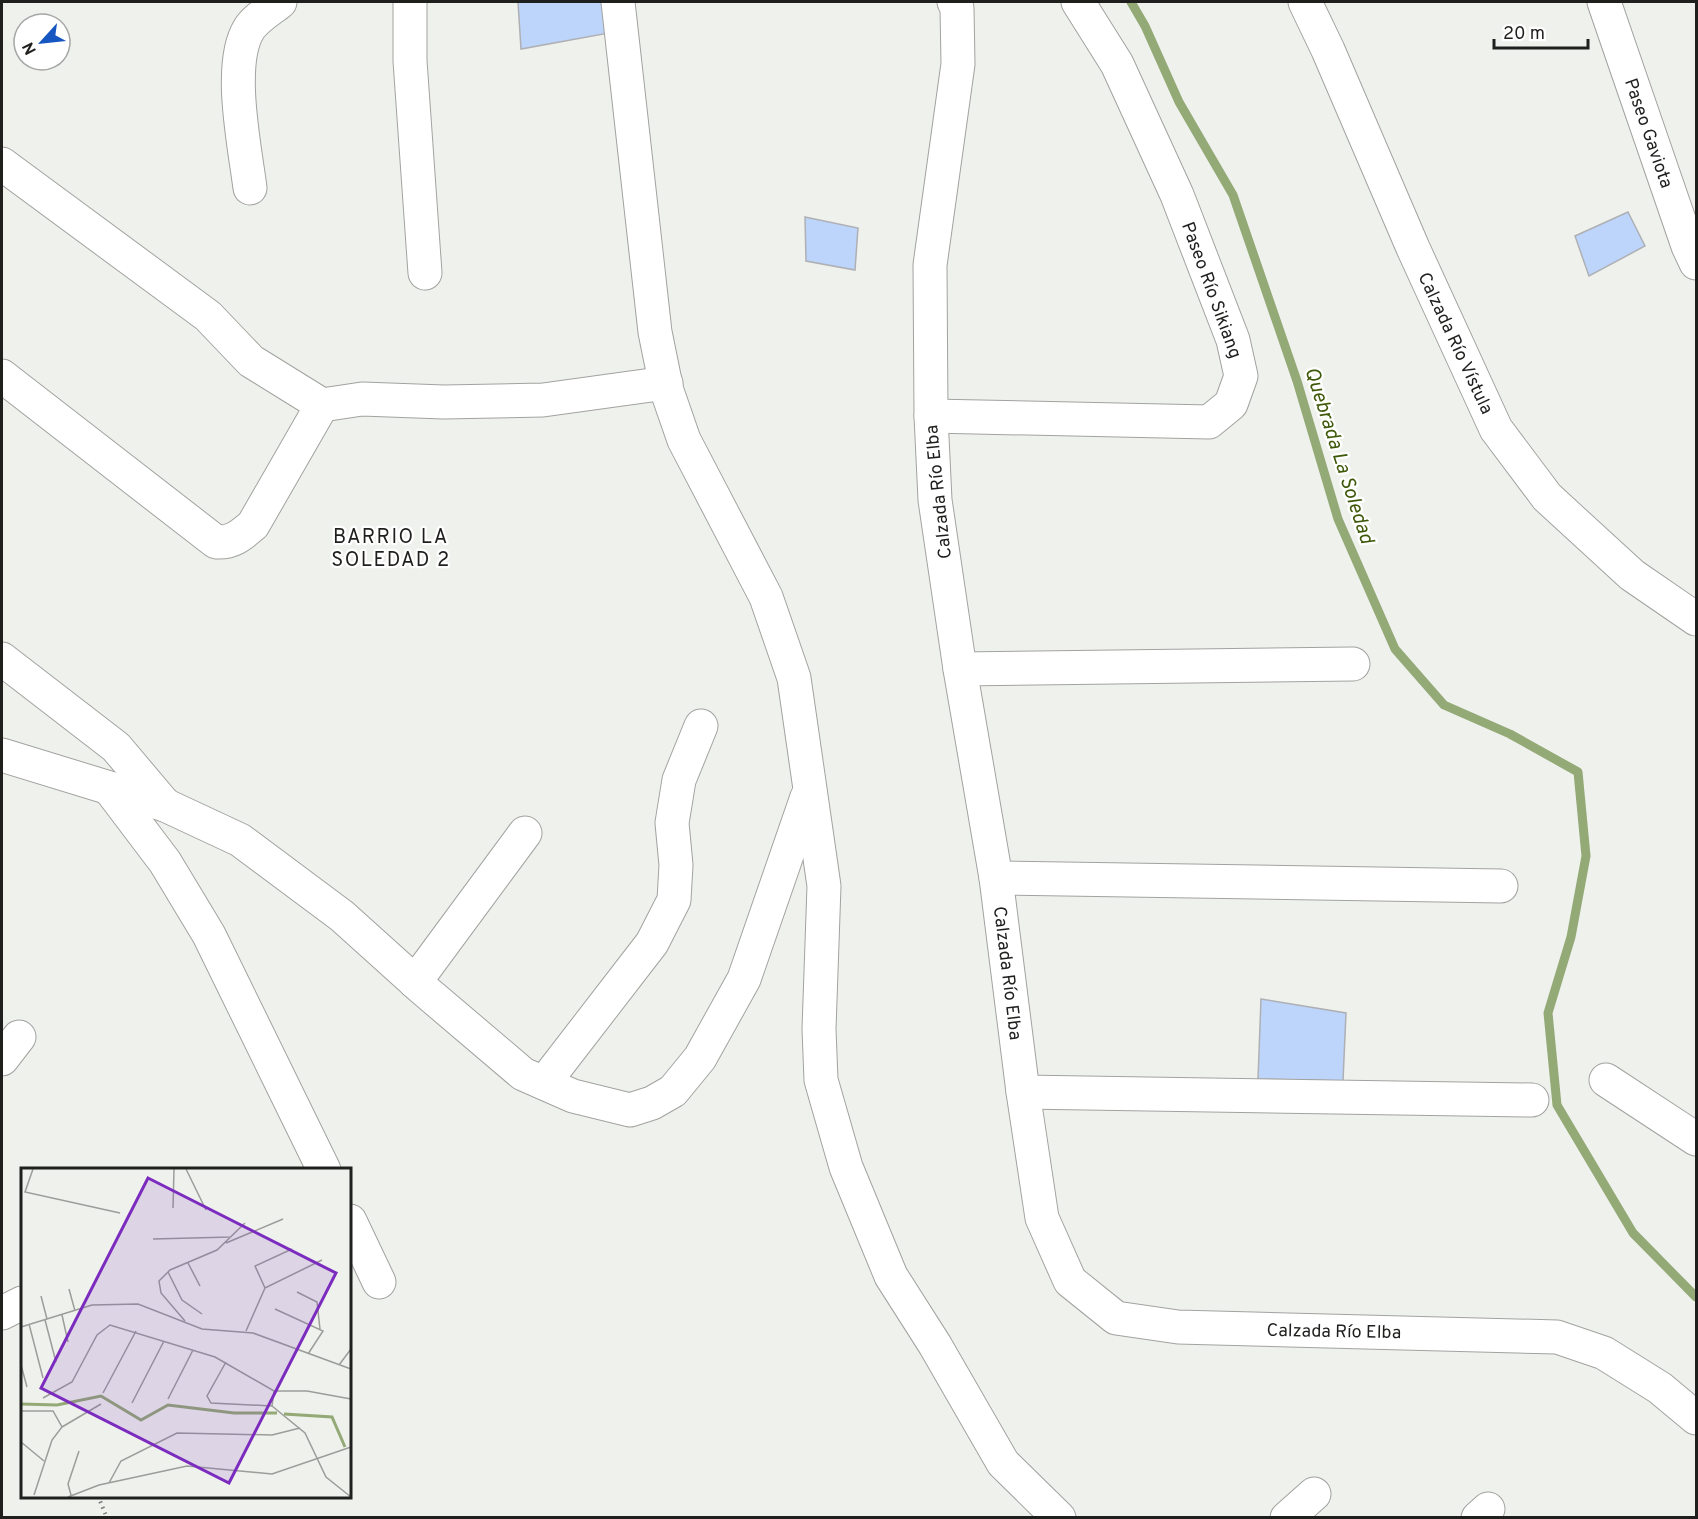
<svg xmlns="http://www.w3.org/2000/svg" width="1698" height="1519" font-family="Overpass,sans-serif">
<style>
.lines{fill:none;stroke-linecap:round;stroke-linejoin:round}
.stream{stroke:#93a976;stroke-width:9}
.building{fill:#bdd4fb;stroke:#aeb0b4;stroke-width:1.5}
.minor-casing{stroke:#a2a3a0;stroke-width:35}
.path{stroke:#7d7e7b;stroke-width:4;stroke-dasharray:1.5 4.5;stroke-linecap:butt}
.minor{stroke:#fff;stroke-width:33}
.labels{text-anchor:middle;stroke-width:4.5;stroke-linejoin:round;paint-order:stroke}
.street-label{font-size:18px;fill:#1f201e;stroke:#fff}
.water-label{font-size:20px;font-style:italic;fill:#3e5809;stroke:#fff}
.neighbourhood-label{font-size:20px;letter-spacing:1.5px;fill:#1f201e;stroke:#fff}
.inset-river{fill:none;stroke:#93a976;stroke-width:3}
.inset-road{fill:none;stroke:#9c9d9a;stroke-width:1.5}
.view{fill:#7b2cbf;fill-opacity:0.15;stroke:#7b2cbf;stroke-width:3}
.inset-edge{fill:none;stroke:#1f201e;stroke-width:3}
</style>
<rect width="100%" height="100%" fill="#eff1ed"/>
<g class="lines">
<path class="stream" d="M1131,2L1145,26L1179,102L1233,195L1297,381L1338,519L1395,649L1444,705L1510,734L1578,772L1586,856L1571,937L1548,1013L1557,1105L1633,1233L1696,1297"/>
</g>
<g class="building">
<path d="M518,2H619L620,31L521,49Z"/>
<path d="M1628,212L1645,246L1589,276L1575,236Z"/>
<path d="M805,217L858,228L855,270L806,261Z"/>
<path d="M1261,999L1346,1013L1343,1081L1258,1079Z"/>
</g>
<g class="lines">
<defs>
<g id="minor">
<path d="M410,2V61L425,273"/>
<path d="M618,2L655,332L667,391L684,440L766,597L794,678L824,886L819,1029L821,1080L846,1167L891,1276L935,1345L1003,1463L1059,1518"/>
<path d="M954,2L957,8L958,64L930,265L931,416L935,500L960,669L996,878L1023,1092L1042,1218L1070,1281L1116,1318L1178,1327L1557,1337L1604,1353L1660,1388L1696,1418"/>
<path d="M1305,2L1328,50L1413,248L1496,429L1547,497L1632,575L1696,619"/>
<path d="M1604,2L1688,246L1696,263"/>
<path d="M2,164L208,316L251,361L322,405L253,525C240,536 232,543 216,542L2,376"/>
<path d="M250,188C245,148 227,64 249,29C255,19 270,10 280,2"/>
<path d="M322,405L362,399L444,402L543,400L666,383"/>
<path d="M931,416L1209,422L1231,404L1241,376L1233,340L1177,195L1117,64L1078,2"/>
<path d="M2,659L116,747L165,805"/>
<path d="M960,669L1353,664"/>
<path d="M2,755L165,805L240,840L342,916L423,989L523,1074L573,1096L630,1110L652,1103L673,1091L700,1058L744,979L807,797"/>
<path d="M109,788L165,862L209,935L324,1170"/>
<path d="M996,878L1501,886"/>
<path d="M415,982L525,833"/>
<path d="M2,1059L19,1037"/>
<path d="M1606,1080L1696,1139"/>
<path d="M544,1083L652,943L674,900L676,865L672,823L679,780L701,726"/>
<path d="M1023,1092L1532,1100"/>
<path d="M350,1221L379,1282"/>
<path d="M2,1313L22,1303"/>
<path d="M1287,1518L1314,1494"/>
<path d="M1478,1518L1488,1509"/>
</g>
</defs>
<use href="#minor" class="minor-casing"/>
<path class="path" d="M98,1496L107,1518"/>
<use href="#minor" class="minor"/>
</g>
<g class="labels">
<g class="street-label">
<text transform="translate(1649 133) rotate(71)" y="6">Paseo Gaviota</text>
<text transform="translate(1212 290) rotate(70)" y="6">Paseo Río Sikiang</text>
<text transform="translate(1456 343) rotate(65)" y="6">Calzada Río Vístula</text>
<text transform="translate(938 492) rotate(-96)" y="6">Calzada Río Elba</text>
<text transform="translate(1008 973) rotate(83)" y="6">Calzada Río Elba</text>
<text transform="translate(1334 1331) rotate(1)" y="6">Calzada Río Elba</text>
</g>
<g class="water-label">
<text transform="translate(1340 455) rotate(72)" y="7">Quebrada La Soledad</text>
</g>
<g class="neighbourhood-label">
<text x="391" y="543">BARRIO LA<tspan x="391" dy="23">SOLEDAD 2</tspan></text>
</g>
</g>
<g transform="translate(21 1168)">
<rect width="330" height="330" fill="#eff1ed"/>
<path class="inset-river" d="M0,236L36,237L80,228L120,252L147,237L213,245H256M263,246L311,249L324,279"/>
<path class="inset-road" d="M12,1L4,24L99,45M165,1L185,42M152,40L153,1M132,71L210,69M205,75L262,51M271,81L234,98L244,120L301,92M167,95L179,118M147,104L161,132L181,146M48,121L54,143M276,124L296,134L299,161M20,128L26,151M254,141L302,163L287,186M41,147L47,174M24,152L35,194M164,153L140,125L138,113L149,102L196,82L224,55M8,156L22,210M0,159L71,137L117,136L181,161L232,165L330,201M225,163L244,120M205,194L186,228L190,235L251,238M0,197L6,219M318,197L330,181M253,223L251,238L284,265L305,309L330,329M82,225L115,163M22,230L51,214L76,167L89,157L194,189L253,223H286L330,231M147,231L172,182M111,235L143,173M0,243H32L41,259L31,272L13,327M41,259L80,236M0,274L23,293M88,315L100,293L156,265L251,267L279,260M50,327L47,316L58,283M47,329L78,317L166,298L251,306L330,279"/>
<path class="view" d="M127,10L315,105L208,315L20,220Z"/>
<rect width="330" height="330" class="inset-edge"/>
</g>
<rect width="1698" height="1519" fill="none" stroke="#1f201e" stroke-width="6"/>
<g transform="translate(42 42) rotate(243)"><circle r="28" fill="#ffffff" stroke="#a5a6a5" stroke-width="1.5"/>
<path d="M0-4.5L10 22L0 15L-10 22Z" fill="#1656c1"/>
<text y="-9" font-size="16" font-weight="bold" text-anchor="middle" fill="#1f201e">N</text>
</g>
<path d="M1494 39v9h94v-9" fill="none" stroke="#1f201e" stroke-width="3"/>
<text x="1503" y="39" font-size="18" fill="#1f201e" stroke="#ffffff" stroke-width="4.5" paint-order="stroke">20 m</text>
</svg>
